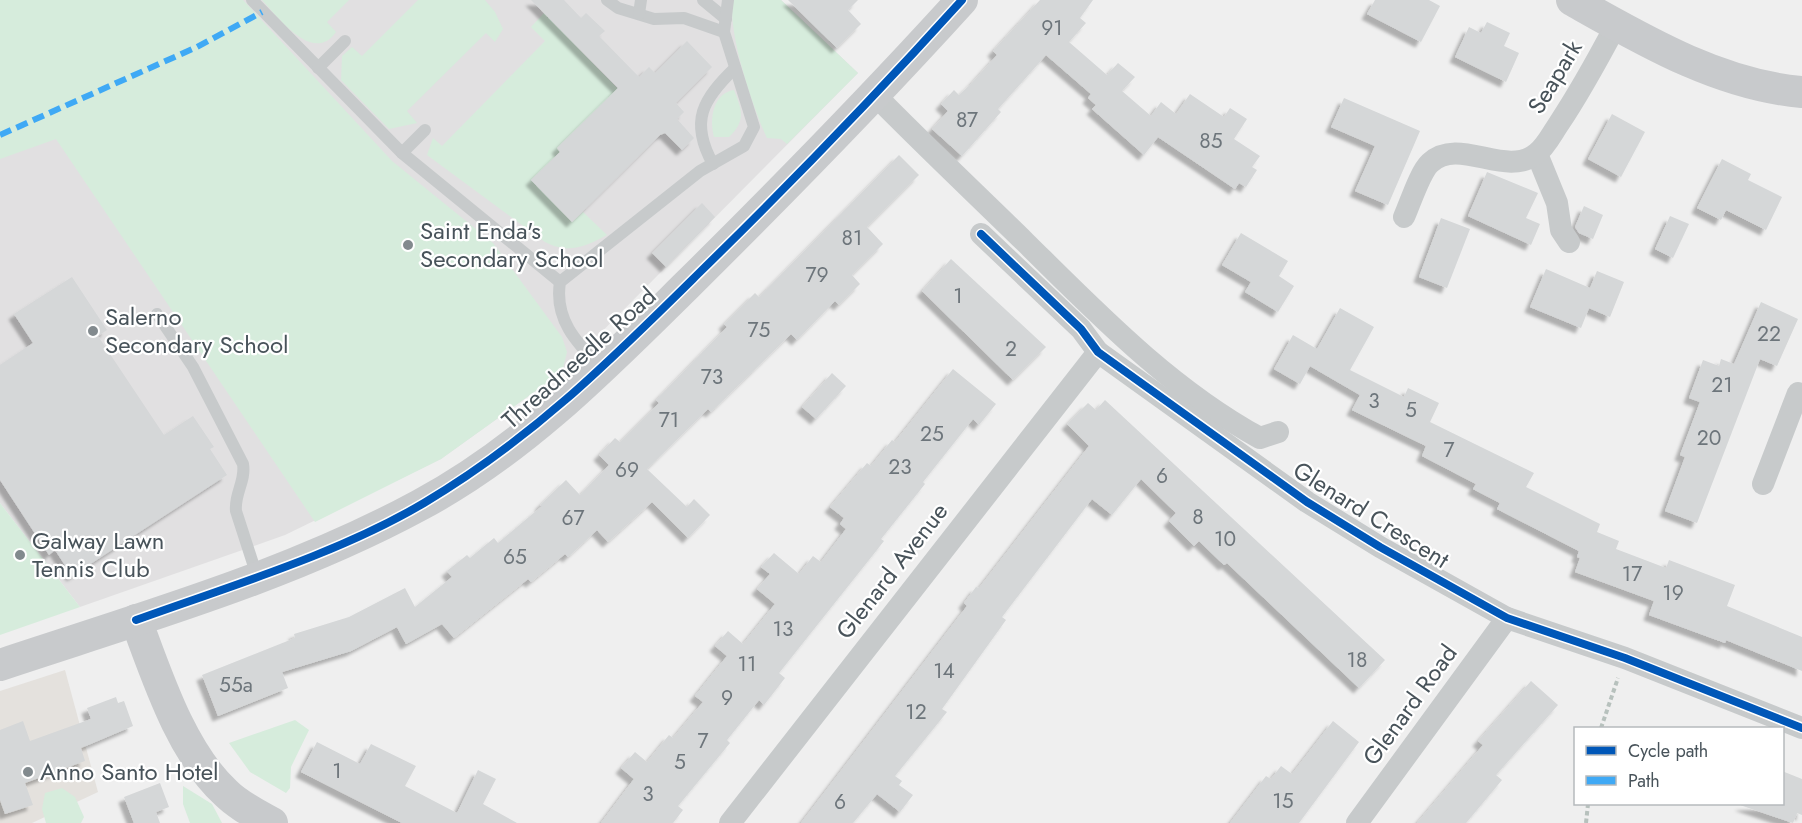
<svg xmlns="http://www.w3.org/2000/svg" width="1802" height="823" font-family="Jost,sans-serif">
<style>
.commercial{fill:#e4e1dd}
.education{fill:#e1e0e1}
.green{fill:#d6ecdc}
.building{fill:#d5d7d8;filter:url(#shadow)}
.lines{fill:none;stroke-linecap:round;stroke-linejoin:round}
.path{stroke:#b7c1bd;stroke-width:4;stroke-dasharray:4.5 3;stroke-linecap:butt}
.lane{stroke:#c7cacb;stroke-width:12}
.street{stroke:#c7cacb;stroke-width:22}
.secondary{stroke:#c8cacc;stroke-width:32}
.quiet{stroke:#3fa9f5;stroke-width:6;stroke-dasharray:12 6;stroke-linecap:butt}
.cycleway-casing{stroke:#fff;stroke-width:11}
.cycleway{stroke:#0057b8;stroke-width:8}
.poi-dot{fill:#828a8e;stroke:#fff;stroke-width:2}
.labels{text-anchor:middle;stroke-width:4.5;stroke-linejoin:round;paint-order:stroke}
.number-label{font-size:21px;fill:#6d757b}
.street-label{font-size:24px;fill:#48535a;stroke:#fff}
.poi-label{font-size:24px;fill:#48535a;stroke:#fff;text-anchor:start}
</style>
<defs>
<filter id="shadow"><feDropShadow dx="-5.5" dy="5.5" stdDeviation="1.5" flood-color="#0004"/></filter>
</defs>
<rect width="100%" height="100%" fill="#efefef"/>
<path class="commercial" d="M65,670L98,792L32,823H0V691Z"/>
<path class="education" d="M0,0H781L858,73L562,372L441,459L285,535L80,607L0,503Z"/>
<g class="green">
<path d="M0,0H243L392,161L493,243L562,337L567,352L562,372L441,459L315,522L56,139L0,159Z"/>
<path d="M262,0H349L327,22L336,32C313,65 278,17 262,0Z"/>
<path d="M418,0H485L495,12L503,29L495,42L486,33L407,111L417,123L389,129L341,80L342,56L352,47L362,56Z"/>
<path d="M733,0H781L858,73L787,144L781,139L767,138C753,108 727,31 733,0Z"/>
<path d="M544,13L621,92L593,113L557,148L560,152L531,180L572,222L583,212L607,235C585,247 568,254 545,242L427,155L433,138L442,146L545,41L531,27Z"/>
<path d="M734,90C742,110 746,121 729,137H714C709,119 713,93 734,90Z"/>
<path d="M0,503L80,607L0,635Z"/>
<path d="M295,720L309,730L291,767L290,788L286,793L250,772L229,743Z"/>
<path d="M183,786L212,804L222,823H190L183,804Z"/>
<path d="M62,788L75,797L84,817L81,823H46L42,809L45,793Z"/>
</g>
<g class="building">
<path d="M531,0H564L581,18L586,13L605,31L599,36L639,77L649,67L655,73L687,41L712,67L676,103L684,112L677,119L694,138L682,150L665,133L660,135L572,222L531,180L560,152L557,148L618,88Z"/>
<path d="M788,0H858L848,10L861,24L837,48Z"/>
<path d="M1040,0H1093L1080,18L1086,23L1069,42L1107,75L1118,63L1135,77L1122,91L1151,116L1161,102L1176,114L1190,94L1224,117L1230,108L1247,119L1234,139L1260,156L1252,167L1257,170L1246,187L1239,183L1235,189L1158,137L1144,155L1092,109L1096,105L1088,98L1091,94L1046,55L998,109L1001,112L962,156L932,129L948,111L941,104L954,90L959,95L971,84L997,55L993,51Z"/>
<path d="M1375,0H1429L1440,6L1421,42L1367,14Z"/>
<path d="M1487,22L1510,33L1504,46L1519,53L1506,82L1455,57L1469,27L1481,33Z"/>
<path d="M1344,98L1420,131L1388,205L1355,191L1375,146L1331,127Z"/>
<path d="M1612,114L1645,132L1621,177L1588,159Z"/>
<path d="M899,155L919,175L867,227L883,244L852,275L860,284L839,305L835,301L797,340L791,334L711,412L708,409L647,469L687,507L694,499L710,515L688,538L652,502L608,542L597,530L568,557L565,554L531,582L528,579L454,638L442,624L406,644L397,627L351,651L282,672L288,688L218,716L202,675L295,638L294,634L349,617L405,588L415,607L452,577L447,571L467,555L470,558L494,538L498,543L542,506L540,505L566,480L580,495L609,465L599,455L615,438L620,442L659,403L656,400L727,327L724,324L755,293L759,297Z"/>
<path d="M1722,159L1751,174L1748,180L1782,197L1766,230L1726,210L1721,220L1697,208Z"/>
<path d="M1487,172L1538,193L1526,218L1540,224L1531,245L1468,216Z"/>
<path d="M702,203L715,217L666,267L652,253Z"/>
<path d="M1584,206L1603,215L1593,239L1579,233L1575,227Z"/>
<path d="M1670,216L1689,224L1673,258L1655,249Z"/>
<path d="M1441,218L1470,229L1447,288L1419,277Z"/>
<path d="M1241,233L1288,261L1279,276L1294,286L1278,312L1245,292L1251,282L1222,265Z"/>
<path d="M951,259L1046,347L1013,380L922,291Z"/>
<path d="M1546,269L1590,288L1597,271L1624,282L1610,317L1589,308L1581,328L1530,307Z"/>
<path d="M72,277L107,330L98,336L164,435L193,416L214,447L210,449L227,475L72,576L55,550L49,555L0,480V365L33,343L14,314Z"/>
<path d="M1761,302L1798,319L1777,366L1760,359L1697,523L1665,511L1685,457L1680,455L1700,402L1689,398L1703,360L1719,366L1721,359L1734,364Z"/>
<path d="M1340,308L1374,327L1350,370L1404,397L1408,388L1439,403L1430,422L1534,473L1526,487L1600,524L1597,532L1619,541L1616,549L1666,568L1669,560L1735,585L1727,606L1802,637V671L1726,640L1725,643L1649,615L1654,601L1575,572L1580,558L1577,557L1579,551L1497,509L1500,503L1473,489L1476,484L1422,456L1426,446L1352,410L1360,395L1310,366L1300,384L1274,369L1293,335L1317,349Z"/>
<path d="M953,369L996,404L979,425L973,419L923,482L925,484L881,539L884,541L779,673L785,678L764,705L759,700L727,740L730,743L678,806L683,810L673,823H601L634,779L621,768L635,752L647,762L669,735L673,738L703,702L695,696L727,656L715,646L728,631L743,644L775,604L757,589L770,574L761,567L774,553L799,574L813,556L821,562L846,529L840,524L844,518L830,507L867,463L871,466L892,440L895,442Z"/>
<path d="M832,373L846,386L816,419L802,407Z"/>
<path d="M1105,400L1385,660L1359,688L1227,563L1224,565L1199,541L1194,546L1169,521L1176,513L1141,479L1112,515L1092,499L1002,617L1006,620L942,709L947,712L895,776L902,781L899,785L913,795L900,812L877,794L853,823H801L967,606L964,603L976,587L979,588L1089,446L1067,424L1088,403L1096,410Z"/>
<path d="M1531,681L1558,705L1496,775L1502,780L1466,823H1417L1483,745L1478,741Z"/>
<path d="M116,697L118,703L124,701L133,726L81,748L85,761L25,783L33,805L5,814L0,800V730L23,721L30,741L91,719L87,708Z"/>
<path d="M1333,721L1359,742L1299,823H1230L1266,776L1271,779L1281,766L1292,774Z"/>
<path d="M317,742L360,764L371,744L416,766L405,786L457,813L478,770L496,779L483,804L517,823H402L301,772Z"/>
<path d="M1782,771L1802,779V815L1797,813L1793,823L1740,805L1782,804Z"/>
<path d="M160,783L169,807L156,812L160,823H134L124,797Z"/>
</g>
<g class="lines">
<g class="path">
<path d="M1601,728L1618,678"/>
<path d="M1586,823L1588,804"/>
</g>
<g class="lane">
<path d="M252,0L402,153L560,282"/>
<path d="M607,0L618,8L654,19L684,18L724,32"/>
<path d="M703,0L726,19"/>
<path d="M639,14L641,0"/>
<path d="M318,68L345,41"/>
<path d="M402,153L425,130"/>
<path d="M713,164C689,121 703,99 735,68"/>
<path d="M157,314L193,367L243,464C246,481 234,494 236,511L257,576"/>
<path d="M601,368C577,343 554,320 560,282L700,171L744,146L754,127L724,32L728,0"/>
</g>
<g class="street">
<path d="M875,95C924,145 975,193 1025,242C1097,313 1170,389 1260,438L1278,432"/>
<path d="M1537,154L1557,203L1561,230L1569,242"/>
<path d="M1404,217C1410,204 1420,172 1430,163C1459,136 1505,178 1536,154C1545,148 1552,134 1558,125C1580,92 1598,59 1616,25"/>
<path d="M981,234L1081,329L1098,352L1307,502L1380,547L1507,618L1625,658L1802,728"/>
<path d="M1763,484L1798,393L1802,395"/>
<path d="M730,823L1098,352"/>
<path d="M1357,823L1507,618"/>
</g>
<g class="secondary">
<path d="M1572,0C1643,40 1719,85 1802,92"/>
<path d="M136,620C157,676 181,752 226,793C239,806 256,814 272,823"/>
<path d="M0,665C141,618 289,576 420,505C523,450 605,366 687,285C781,192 873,98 962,0"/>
</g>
<path class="quiet" d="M0,135L197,47L262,12"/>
<defs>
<g id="cycleway">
<path d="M981,234L1081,329L1098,352L1307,502L1380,547L1507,618L1625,658L1802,728"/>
<path d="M136,620C230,586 338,554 424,503C533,438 609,362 698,274C789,185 877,94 962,0"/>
</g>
</defs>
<use href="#cycleway" class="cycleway-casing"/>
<use href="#cycleway" class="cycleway"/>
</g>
<g class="poi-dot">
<circle cx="408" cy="245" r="6"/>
<circle cx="93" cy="331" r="6"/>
<circle cx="20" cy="555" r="6"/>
<circle cx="28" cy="772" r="6"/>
</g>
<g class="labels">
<g class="number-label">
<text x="1052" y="35">91</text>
<text x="967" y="127">87</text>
<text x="1211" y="148">85</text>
<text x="852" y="245">81</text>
<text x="817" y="282">79</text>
<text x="958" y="303">1</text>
<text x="759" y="337">75</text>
<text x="1769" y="341">22</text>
<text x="1011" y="356">2</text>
<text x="712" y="384">73</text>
<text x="1722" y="392">21</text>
<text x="1374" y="408">3</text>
<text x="1411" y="417">5</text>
<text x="669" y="427">71</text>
<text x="932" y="441">25</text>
<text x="1709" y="445">20</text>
<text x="1449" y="457">7</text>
<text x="900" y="474">23</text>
<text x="627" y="477">69</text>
<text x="1162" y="483">6</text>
<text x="1198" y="524">8</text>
<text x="573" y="525">67</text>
<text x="1225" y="546">10</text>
<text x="515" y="564">65</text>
<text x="1632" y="581">17</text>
<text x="1673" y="600">19</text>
<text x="783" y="636">13</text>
<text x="1357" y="667">18</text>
<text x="747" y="671">11</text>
<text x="944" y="678">14</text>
<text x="236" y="692">55a</text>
<text x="727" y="705">9</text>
<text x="916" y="719">12</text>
<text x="703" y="748">7</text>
<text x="680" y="769">5</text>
<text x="337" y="778">1</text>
<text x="648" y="801">3</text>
<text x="1283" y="808">15</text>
<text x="840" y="809">6</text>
</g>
<g class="street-label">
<text transform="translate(1555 77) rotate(-59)" y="8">Seapark</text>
<text transform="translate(579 358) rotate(-42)" y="8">Threadneedle Road</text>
<text transform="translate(1371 515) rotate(32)" y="8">Glenard Crescent</text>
<text transform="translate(892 571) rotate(-52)" y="8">Glenard Avenue</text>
<text transform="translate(1410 705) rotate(-54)" y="8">Glenard Road</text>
</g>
<g class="poi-label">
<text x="420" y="239">Saint Enda's<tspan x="420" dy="28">Secondary School</tspan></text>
<text x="105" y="325">Salerno<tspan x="105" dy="28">Secondary School</tspan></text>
<text x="32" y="549">Galway Lawn<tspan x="32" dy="28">Tennis Club</tspan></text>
<text x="40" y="780">Anno Santo Hotel</text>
</g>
</g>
<rect x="1574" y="727" width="210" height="78" fill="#ffffff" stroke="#b6babd" stroke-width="1.5"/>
<rect x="1586" y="746" width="30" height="9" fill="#0057b8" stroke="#b6babd" stroke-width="1.5"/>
<text x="1628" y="757" font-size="18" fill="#48535a">Cycle path</text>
<rect x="1586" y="776" width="30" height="9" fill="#3fa9f5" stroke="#b6babd" stroke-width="1.5"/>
<text x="1628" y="787" font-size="18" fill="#48535a">Path</text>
</svg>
